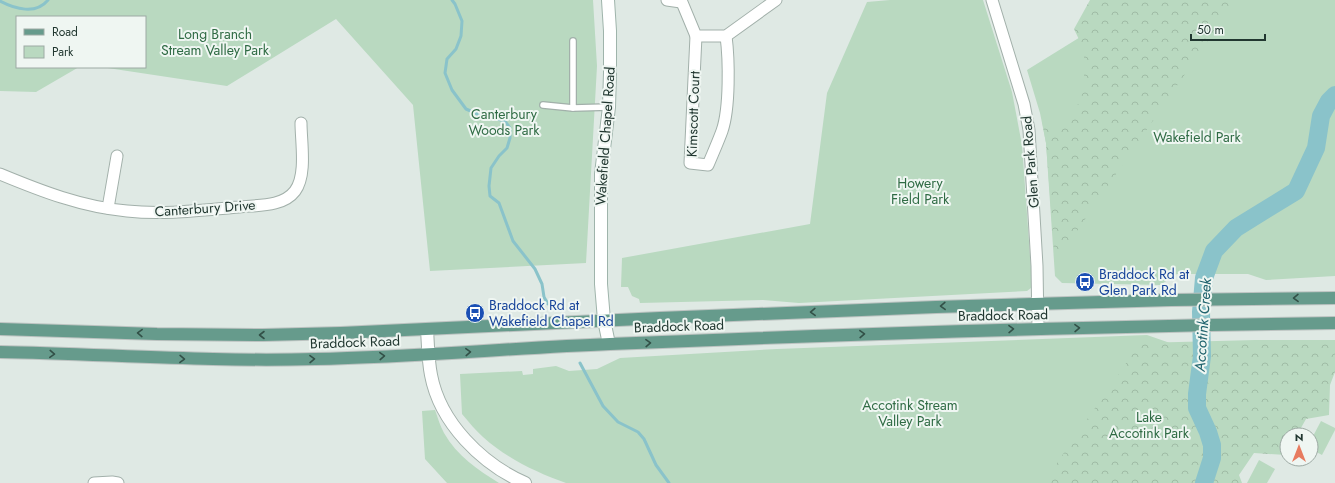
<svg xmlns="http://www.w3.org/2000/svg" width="1335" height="483" font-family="Jost,sans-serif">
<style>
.green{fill:#b9d9c0}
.forest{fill:url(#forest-crowns)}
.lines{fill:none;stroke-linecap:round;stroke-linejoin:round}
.stream{stroke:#8ac3ca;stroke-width:3}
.river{stroke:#8ac3ca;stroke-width:18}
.service-casing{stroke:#a2b0aa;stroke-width:8}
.minor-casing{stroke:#a2b0aa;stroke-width:13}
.tertiary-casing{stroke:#a2b0aa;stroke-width:14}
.secondary-casing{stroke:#9fb4ab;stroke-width:14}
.primary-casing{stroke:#bcc3c1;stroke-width:14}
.service{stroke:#fff;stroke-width:5.5}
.minor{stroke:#fff;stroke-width:11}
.tertiary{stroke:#fff;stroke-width:12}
.secondary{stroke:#fff;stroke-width:12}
.primary{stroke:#669b8c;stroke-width:12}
.oneway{stroke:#325047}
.labels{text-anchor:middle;stroke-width:4;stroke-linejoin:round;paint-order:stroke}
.park-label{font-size:14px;fill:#2f6b44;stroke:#eff6f2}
.street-label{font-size:14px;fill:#213730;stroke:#eff6f2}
.transit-label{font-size:14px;fill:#164399;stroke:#eff6f2;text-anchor:start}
.water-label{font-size:15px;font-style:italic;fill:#21646e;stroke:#eff6f2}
</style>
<defs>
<pattern id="forest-crowns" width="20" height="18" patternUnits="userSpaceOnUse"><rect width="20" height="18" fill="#b9d9c0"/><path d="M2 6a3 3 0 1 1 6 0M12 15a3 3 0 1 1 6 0" fill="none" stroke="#9fbba5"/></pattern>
</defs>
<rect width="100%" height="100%" fill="#dfe9e4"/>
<g class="green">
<path d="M0,0H593L597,66L586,263L430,271L413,105L336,19L227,86L101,67H145V17H17V67H79L36,92L0,91Z"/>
<path d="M890,0H983L1012,92L1022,145L1032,283L1031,288L1027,291L799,303L763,300L640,303L639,299L632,296L628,287H621L622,258L810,224L827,93L867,2Z"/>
<path d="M1140,0H1335V276L1266,280L1248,274H1177L1160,285L1062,283L1055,276L1046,143L1040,113L1027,70Z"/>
<path d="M1147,335L1170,343L1235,483H566C537,473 506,458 483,437C475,430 469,422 462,414L460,374L522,371L523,375L533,374V369L556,366L569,371L597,369L620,358L777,349Z"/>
<path d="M435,410C438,418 440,426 444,433C457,456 478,470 499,483H447L425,459L422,411Z"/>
<path d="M1321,421L1335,428V430L1322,455L1311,449V440Z"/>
<path d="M1259,460L1275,469L1267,483H1247Z"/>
</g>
<g class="forest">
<path d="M1090,0H1236L1055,263L1046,143L1042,121L1046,124L1070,122L1084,90V50L1074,29Z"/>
<path d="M1255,340H1335V372L1330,385L1329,415L1306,419L1297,435H1287L1286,455L1254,453L1239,475L1242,483H1043L1140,343Z"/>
</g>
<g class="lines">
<g class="stream">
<path d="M452,0L455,4L462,21L461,36L456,49L447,59L445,73L452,90L466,109L480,115L505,121L510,128V138L507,148L499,156L491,168L489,186L490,196L499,203L513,241L535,269L542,284L544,297L548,304"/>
<path d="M0,1C15,9 36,15 48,0"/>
<path d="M580,363L603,406L618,422L638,432L644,439L656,465L669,483"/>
</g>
<path class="river" d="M1204,483L1212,458V445L1208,432L1197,408V394L1202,356L1201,312L1204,278L1214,251L1236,228L1296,191L1316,148L1321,116L1329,101L1335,95"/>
<defs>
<g id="service">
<path d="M573,41V108L609,107"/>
<path d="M543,105L573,108"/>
</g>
<g id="minor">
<path d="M667,0L681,2"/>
<path d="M681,0L696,36H726L776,0"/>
<path d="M992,0L1024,104L1029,130L1037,266L1038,329"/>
<path d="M696,36L690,163L708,165C713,153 718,142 722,131C730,108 729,59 726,36"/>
<path d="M0,174C41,191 82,207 127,211C165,215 202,210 239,207C257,205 283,207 295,191C307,175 301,142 301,123"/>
<path d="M108,208L117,156"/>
<path d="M94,483L112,482L118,483"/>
</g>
<path id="tertiary" d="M427,329C428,344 428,360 431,375C440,423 482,464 525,483"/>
<path id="secondary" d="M608,0L610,31V73L609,107L601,174V284L604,320L609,344"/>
<g id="primary">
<path d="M0,329L157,334L263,335L341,333L660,318L936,307L1171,300L1335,298"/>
<path d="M0,352C105,354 210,362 315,359C414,357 512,348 610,344C852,334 1093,326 1335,323"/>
</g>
</defs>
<use href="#service" class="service-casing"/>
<use href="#minor" class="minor-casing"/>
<use href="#tertiary" class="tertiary-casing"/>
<use href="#secondary" class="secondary-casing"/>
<use href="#primary" class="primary-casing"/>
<use href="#service" class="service"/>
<use href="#minor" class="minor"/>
<use href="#tertiary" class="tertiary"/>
<use href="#secondary" class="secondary"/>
<use href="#primary" class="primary"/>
</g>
<defs><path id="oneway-chevron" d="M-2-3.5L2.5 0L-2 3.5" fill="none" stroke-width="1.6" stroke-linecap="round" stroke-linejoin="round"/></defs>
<g class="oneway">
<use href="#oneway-chevron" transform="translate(1296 298) rotate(179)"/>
<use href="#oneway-chevron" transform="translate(943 306) rotate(178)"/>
<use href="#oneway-chevron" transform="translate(813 312) rotate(178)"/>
<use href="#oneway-chevron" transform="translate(1077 328) rotate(-1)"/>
<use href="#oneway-chevron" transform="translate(1011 329) rotate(-1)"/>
<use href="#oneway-chevron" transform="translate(140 333) rotate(-178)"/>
<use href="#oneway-chevron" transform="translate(862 334) rotate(-2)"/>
<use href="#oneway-chevron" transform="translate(262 335) rotate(180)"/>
<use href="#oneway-chevron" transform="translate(648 343) rotate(-2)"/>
<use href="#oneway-chevron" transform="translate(468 352) rotate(-3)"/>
<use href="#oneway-chevron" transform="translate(52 354) rotate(3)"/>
<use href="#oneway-chevron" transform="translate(382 356) rotate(-3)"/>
<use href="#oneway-chevron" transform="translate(182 359) rotate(1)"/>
<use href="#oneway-chevron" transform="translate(312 359) rotate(-1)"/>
</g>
<defs>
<symbol id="bus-disc" viewBox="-11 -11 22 22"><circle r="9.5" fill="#1a4fb4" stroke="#eff6f2"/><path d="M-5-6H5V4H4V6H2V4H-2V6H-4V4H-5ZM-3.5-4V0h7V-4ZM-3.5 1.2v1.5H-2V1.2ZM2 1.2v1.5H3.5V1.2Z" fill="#fff"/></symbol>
</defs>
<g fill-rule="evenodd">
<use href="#bus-disc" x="1074" y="271" width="22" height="22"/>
<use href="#bus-disc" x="464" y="302" width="22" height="22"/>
</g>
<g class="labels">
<g class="park-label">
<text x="215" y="39">Long Branch<tspan x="215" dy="16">Stream Valley Park</tspan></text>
<text x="504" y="119">Canterbury<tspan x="504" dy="16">Woods Park</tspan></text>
<text x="1197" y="142">Wakefield Park</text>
<text x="920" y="188">Howery<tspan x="920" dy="16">Field Park</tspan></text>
<text x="910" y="410">Accotink Stream<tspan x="910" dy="16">Valley Park</tspan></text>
<text x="1149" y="422">Lake<tspan x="1149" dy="16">Accotink Park</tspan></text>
</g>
<g class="street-label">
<text transform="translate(693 114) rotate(-88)" y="5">Kimscott Court</text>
<text transform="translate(605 136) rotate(-86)" y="5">Wakefield Chapel Road</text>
<text transform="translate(1030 162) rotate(-95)" y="5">Glen Park Road</text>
<text transform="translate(205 208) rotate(-4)" y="5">Canterbury Drive</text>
<text transform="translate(1003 315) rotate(-1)" y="5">Braddock Road</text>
<text transform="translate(679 326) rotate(-2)" y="5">Braddock Road</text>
<text transform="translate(355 342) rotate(-2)" y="5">Braddock Road</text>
</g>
<g class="transit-label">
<text x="1099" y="279">Braddock Rd at<tspan x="1099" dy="16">Glen Park Rd</tspan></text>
<text x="489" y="310">Braddock Rd at<tspan x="489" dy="16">Wakefield Chapel Rd</tspan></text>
</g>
<g class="water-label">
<text transform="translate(1203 325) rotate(-86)" y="5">Accotink Creek</text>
</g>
</g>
<rect x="16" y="16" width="130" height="52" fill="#eff6f2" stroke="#9daaa4"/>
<rect x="24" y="29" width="20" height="6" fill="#669b8c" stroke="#9daaa4"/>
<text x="52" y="36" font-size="12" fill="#213730">Road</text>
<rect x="24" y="46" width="20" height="12" fill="#b9d9c0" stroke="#9daaa4"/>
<text x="52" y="56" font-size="12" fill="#213730">Park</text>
<g transform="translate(1299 447)"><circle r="19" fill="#eff6f2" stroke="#9daaa4"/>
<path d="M0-3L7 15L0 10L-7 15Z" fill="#e77b5f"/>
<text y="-6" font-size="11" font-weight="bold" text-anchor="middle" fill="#213730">N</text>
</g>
<path d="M1191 34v6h74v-6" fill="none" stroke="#213730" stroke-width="2"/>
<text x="1197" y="34" font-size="12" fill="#213730" stroke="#eff6f2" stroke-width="3" paint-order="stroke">50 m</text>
</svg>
